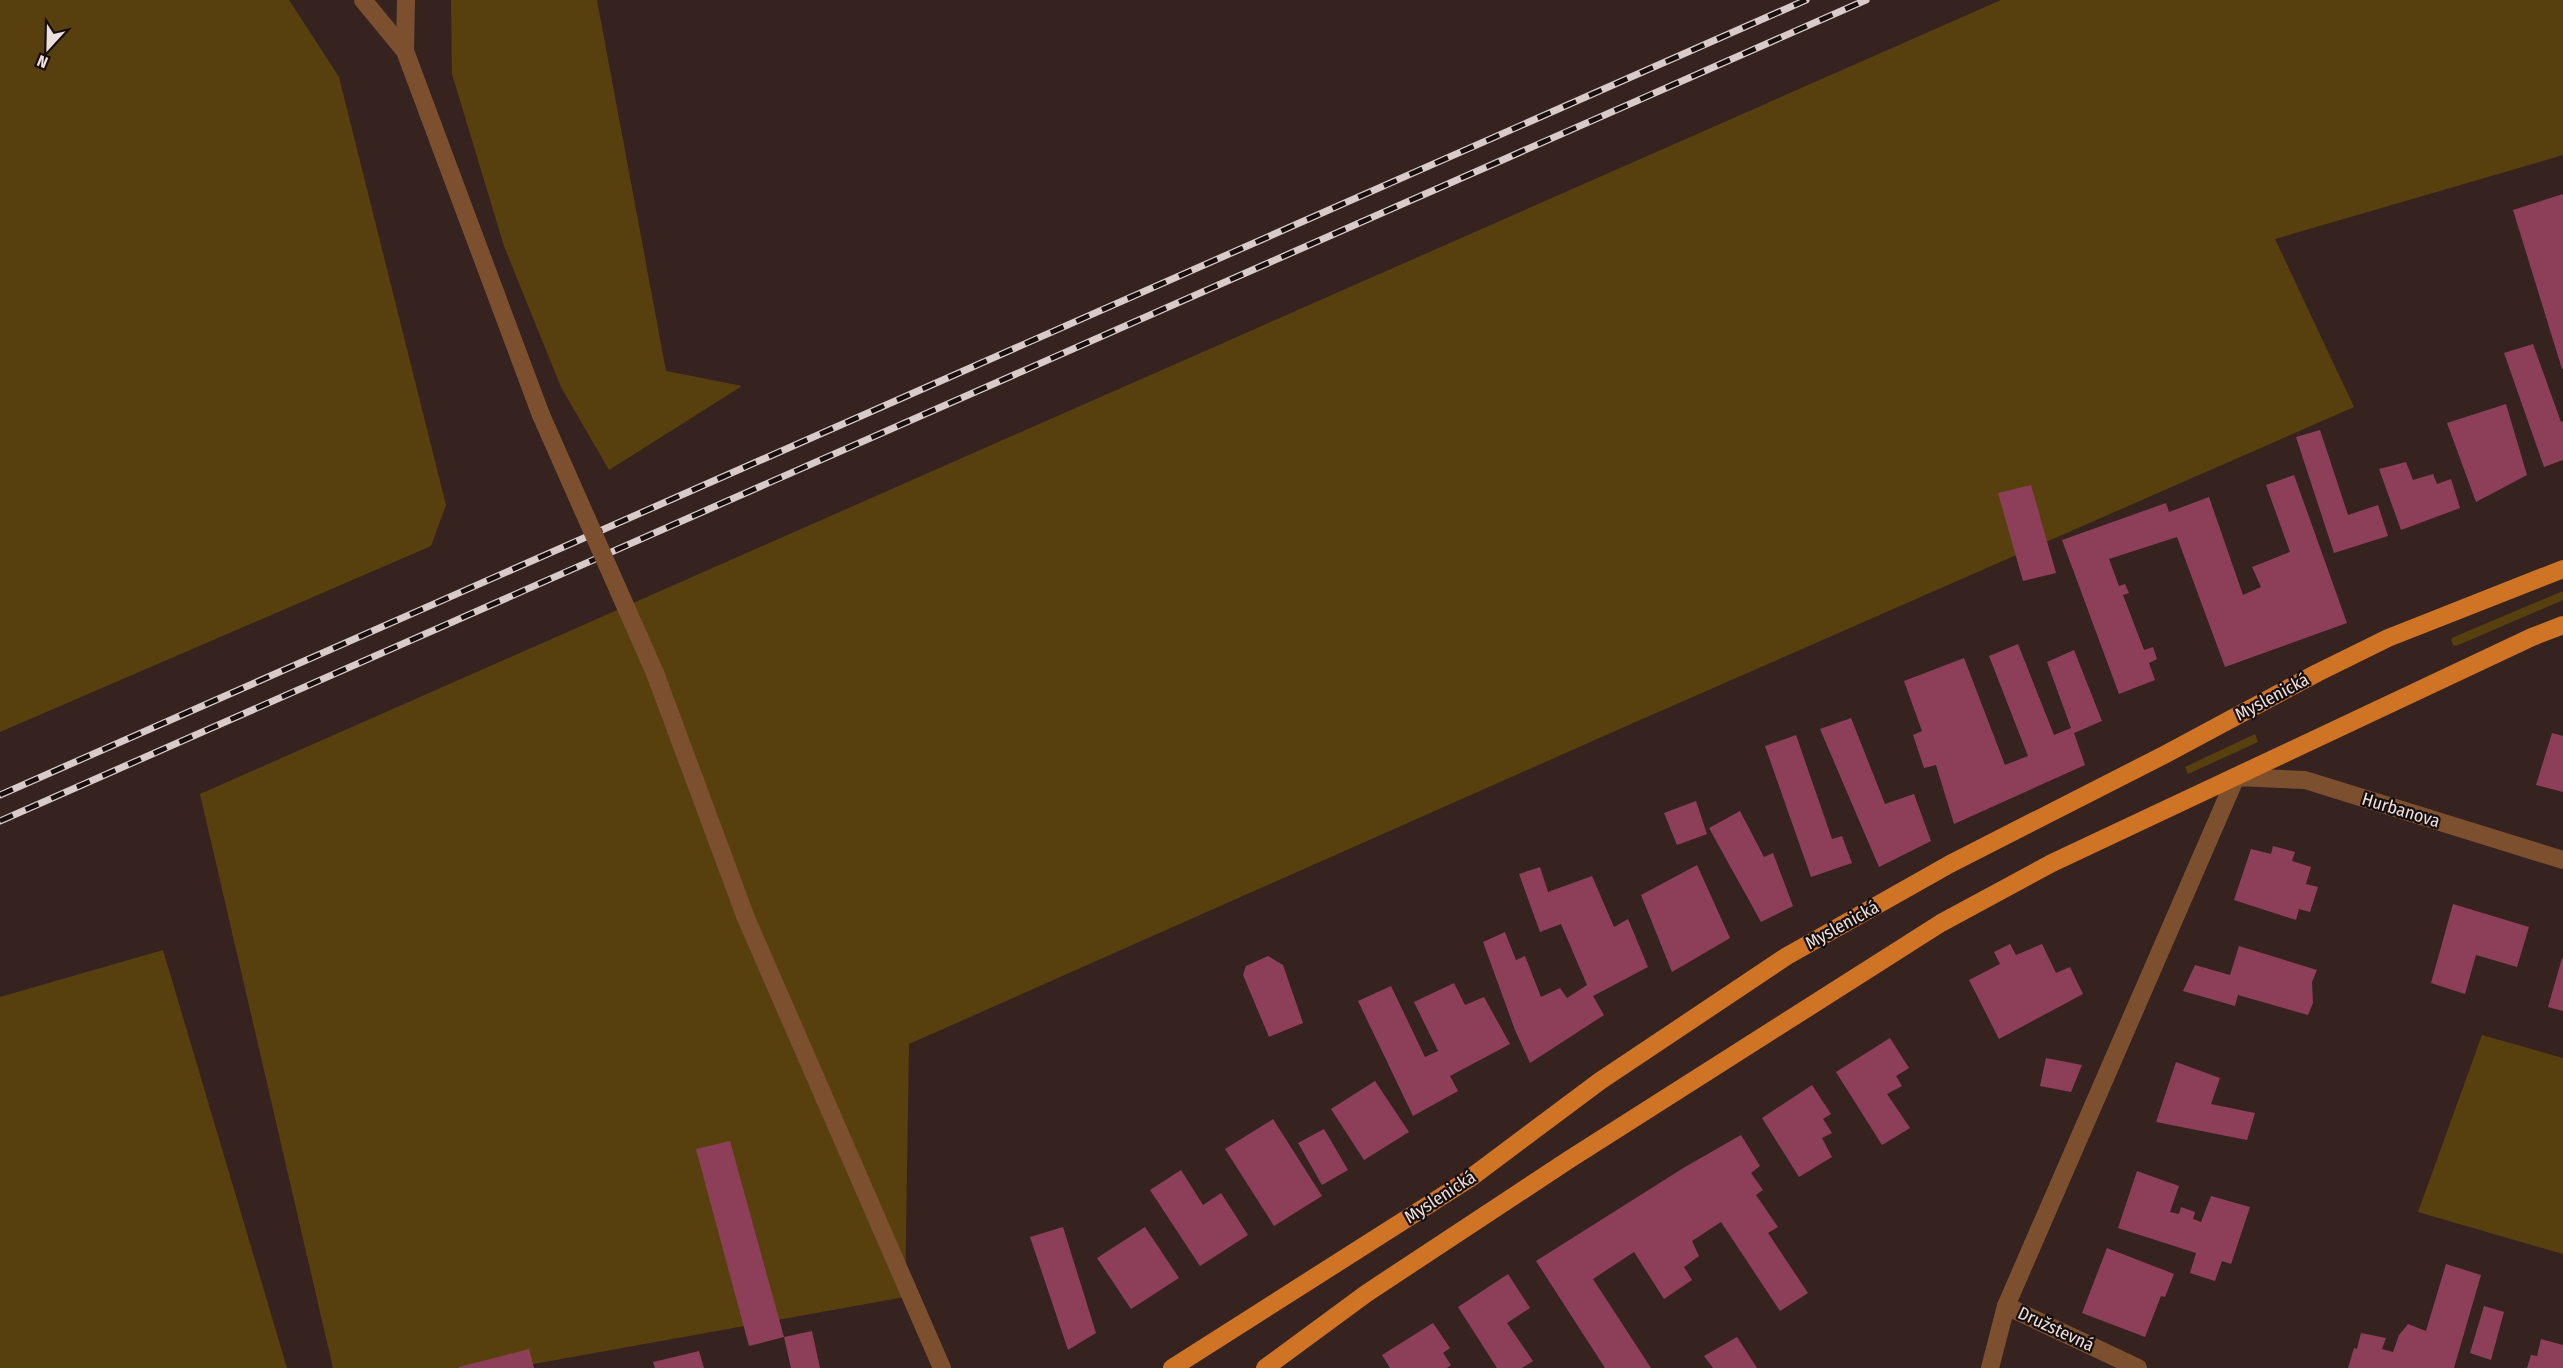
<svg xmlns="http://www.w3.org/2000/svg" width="2563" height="1368" font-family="'Fira Sans Condensed',sans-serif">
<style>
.green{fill:#57400e}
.building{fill:#8d3f5a}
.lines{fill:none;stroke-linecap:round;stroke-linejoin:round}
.minor{stroke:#7c502f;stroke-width:18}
.major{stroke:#cf7325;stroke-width:18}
.rail-casing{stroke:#d9cbc9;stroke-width:7}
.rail{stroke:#170f0e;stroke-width:4.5;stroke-dasharray:14;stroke-linecap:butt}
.minor-bridge{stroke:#7c502f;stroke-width:18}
.labels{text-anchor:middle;stroke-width:4.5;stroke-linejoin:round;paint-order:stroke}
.street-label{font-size:18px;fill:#ecdfdd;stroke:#170f0e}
</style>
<rect width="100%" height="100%" fill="#362320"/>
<g class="green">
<path d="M0,0H289L339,77L446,505L431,546L0,732Z"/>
<path d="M451,0H597L666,371L742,386L609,470L561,387L504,246L452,74Z"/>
<path d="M2001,0H2563V155L2275,239L2354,407L1640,720L909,1044L905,1297L511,1368H333L200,794Z"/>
<path d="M2563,591V600L2456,646L2453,645L2451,639L2454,637Z"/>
<path d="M2255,734L2258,742L2188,774L2185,767Z"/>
<path d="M163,950L287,1368H0V997Z"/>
<path d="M2482,1035L2563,1058V1254L2418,1212Z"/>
</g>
<g class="building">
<path d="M2563,194V369H2562L2513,210Z"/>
<path d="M2533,344L2561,422L2563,421V460L2544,467L2504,353Z"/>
<path d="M2506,404L2527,475L2476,502L2447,423Z"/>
<path d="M2320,430L2348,515L2378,505L2388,536L2334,553L2296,437Z"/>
<path d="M2406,462L2413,480L2433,474L2437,484L2451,479L2460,508L2401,530L2379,469Z"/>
<path d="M2294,475L2347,623L2225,667L2177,537L2109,559L2119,586L2125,584L2129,593L2123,595L2144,650L2153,647L2157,659L2149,663L2155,680L2119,694L2062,540L2166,503L2169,512L2209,497L2243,595L2261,587L2252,567L2290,552L2266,485Z"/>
<path d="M2031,485L2056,573L2023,581L1998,493Z"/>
<path d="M2018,644L2054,735L2071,728L2047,662L2074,650L2102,721L2074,733L2085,765L1954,824L1936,765L1924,768L1913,735L1922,731L1904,681L1964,658L2005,765L2028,756L1989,656Z"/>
<path d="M1851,718L1885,804L1914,794L1931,841L1879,867L1820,729Z"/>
<path d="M2552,733L2563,736V792L2536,785Z"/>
<path d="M1796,735L1832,839L1842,836L1852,863L1811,877L1765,746Z"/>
<path d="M1696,801L1707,834L1677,845L1664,813Z"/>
<path d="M1740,811L1764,857L1773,853L1793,906L1761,922L1709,828Z"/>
<path d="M2273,846L2295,852L2292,861L2311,867L2306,884L2318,887L2310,912L2299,909L2296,920L2234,900L2251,849L2271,854Z"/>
<path d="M1697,865L1730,938L1672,972L1641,895Z"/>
<path d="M1540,867L1548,892L1592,876L1614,927L1628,919L1648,967L1593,996L1604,1015L1530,1063L1515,1030L1483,942L1505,932L1516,960L1525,956L1541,997L1560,988L1567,998L1587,985L1561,924L1540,932L1519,874Z"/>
<path d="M2453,904L2529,927L2517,967L2476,955L2465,994L2431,983Z"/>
<path d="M2010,944L2016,955L2042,944L2056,973L2070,967L2083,994L1999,1039L1969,980L2000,964L1994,952Z"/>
<path d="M2239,946L2317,970L2312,982L2313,1003L2308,1015L2238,995L2235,1006L2183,991L2195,965L2230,975Z"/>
<path d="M1268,956L1283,965L1303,1023L1269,1037L1243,975L1246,966Z"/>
<path d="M2562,958L2563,959V1011L2548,1007Z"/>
<path d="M1454,983L1465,1005L1484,997L1510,1044L1450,1076L1458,1091L1413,1116L1358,1001L1391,986L1425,1057L1438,1051L1414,1002Z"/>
<path d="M1890,1038L1909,1068L1896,1076L1902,1086L1887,1094L1910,1128L1882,1145L1836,1072Z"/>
<path d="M2046,1058L2082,1065L2071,1092L2040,1086Z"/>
<path d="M2176,1062L2220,1078L2211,1104L2255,1113L2247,1140L2156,1122Z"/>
<path d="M1375,1081L1409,1132L1364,1160L1331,1109Z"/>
<path d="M1812,1085L1831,1114L1823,1119L1832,1133L1822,1138L1832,1157L1799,1177L1762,1118Z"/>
<path d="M1273,1119L1322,1196L1274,1226L1225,1149Z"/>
<path d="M1324,1129L1348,1170L1322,1185L1298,1143Z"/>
<path d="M1741,1135L1760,1166L1751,1173L1763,1190L1756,1195L1778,1227L1768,1233L1808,1293L1780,1311L1721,1222L1692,1241L1699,1256L1684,1267L1692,1280L1664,1299L1634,1252L1593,1279L1651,1368H1605L1536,1261L1685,1167Z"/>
<path d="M730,1141L784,1337L749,1346L696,1149Z"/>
<path d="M1181,1170L1203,1205L1221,1193L1248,1235L1200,1266L1150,1190Z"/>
<path d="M2137,1171L2179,1186L2170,1212L2179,1214L2181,1207L2195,1212L2193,1219L2201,1222L2211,1196L2250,1207L2231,1264L2222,1261L2215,1281L2190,1273L2196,1253L2118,1228Z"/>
<path d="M1063,1227L1096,1333L1068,1350L1030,1237Z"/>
<path d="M1145,1227L1179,1278L1131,1309L1097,1258Z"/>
<path d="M2107,1248L2174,1274L2165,1297L2161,1296L2145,1337L2082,1313Z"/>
<path d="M2446,1264L2481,1275L2454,1368H2348L2354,1348L2357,1349L2361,1333L2386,1338L2382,1349L2393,1352L2399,1335L2408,1324L2426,1331Z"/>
<path d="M1508,1274L1530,1308L1507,1323L1533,1361L1522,1368H1497L1458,1307Z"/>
<path d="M2484,1306L2504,1312L2491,1360L2470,1353Z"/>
<path d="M1433,1323L1450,1348L1443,1353L1451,1365L1447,1368H1390L1382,1355Z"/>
<path d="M812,1331L820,1368H791L784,1337Z"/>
<path d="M1737,1337L1757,1368H1713L1704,1356Z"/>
<path d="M2541,1339L2563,1345V1368H2527L2531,1355L2537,1356Z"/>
<path d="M529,1349L534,1368H459V1367Z"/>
<path d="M699,1351L704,1368H655L653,1362Z"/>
</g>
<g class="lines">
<g class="minor">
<path d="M363,0L405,51L541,415"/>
<path d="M405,51L406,0"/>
<path d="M655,673L746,918L942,1368"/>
<path d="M2006,1306L2138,1368"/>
<path d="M1990,1368L2006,1306L2236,777L2305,780L2563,860"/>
</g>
<g class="major">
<path d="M1172,1368L1469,1179L1600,1081L1787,956L1950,864L2164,755L2317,673L2388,638L2563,569"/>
<path d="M1265,1368L1367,1293L1570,1159L1941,923L2052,863L2532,637L2563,625"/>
</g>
<defs>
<g id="rail">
<path d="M0,795L1806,0"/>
<path d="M0,821L1866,0"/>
</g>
</defs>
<use href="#rail" class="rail-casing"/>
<use href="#rail" class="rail"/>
<path class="minor-bridge" d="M541,415L655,673"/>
</g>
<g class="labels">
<g class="street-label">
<text transform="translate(2272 697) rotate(-28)" y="6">Myslenická</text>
<text transform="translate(2401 810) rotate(17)" y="6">Hurbanova</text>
<text transform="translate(1842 925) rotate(-29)" y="6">Myslenická</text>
<text transform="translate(1440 1197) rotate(-33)" y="6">Myslenická</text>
<text transform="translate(2056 1329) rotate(25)" y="6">Družstevná</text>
</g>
</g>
<g transform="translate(48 48) rotate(202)" stroke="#170f0e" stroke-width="4.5" paint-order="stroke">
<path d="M0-4.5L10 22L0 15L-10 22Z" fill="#ecdfdd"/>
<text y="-9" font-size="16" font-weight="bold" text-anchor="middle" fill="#ecdfdd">N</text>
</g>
</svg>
